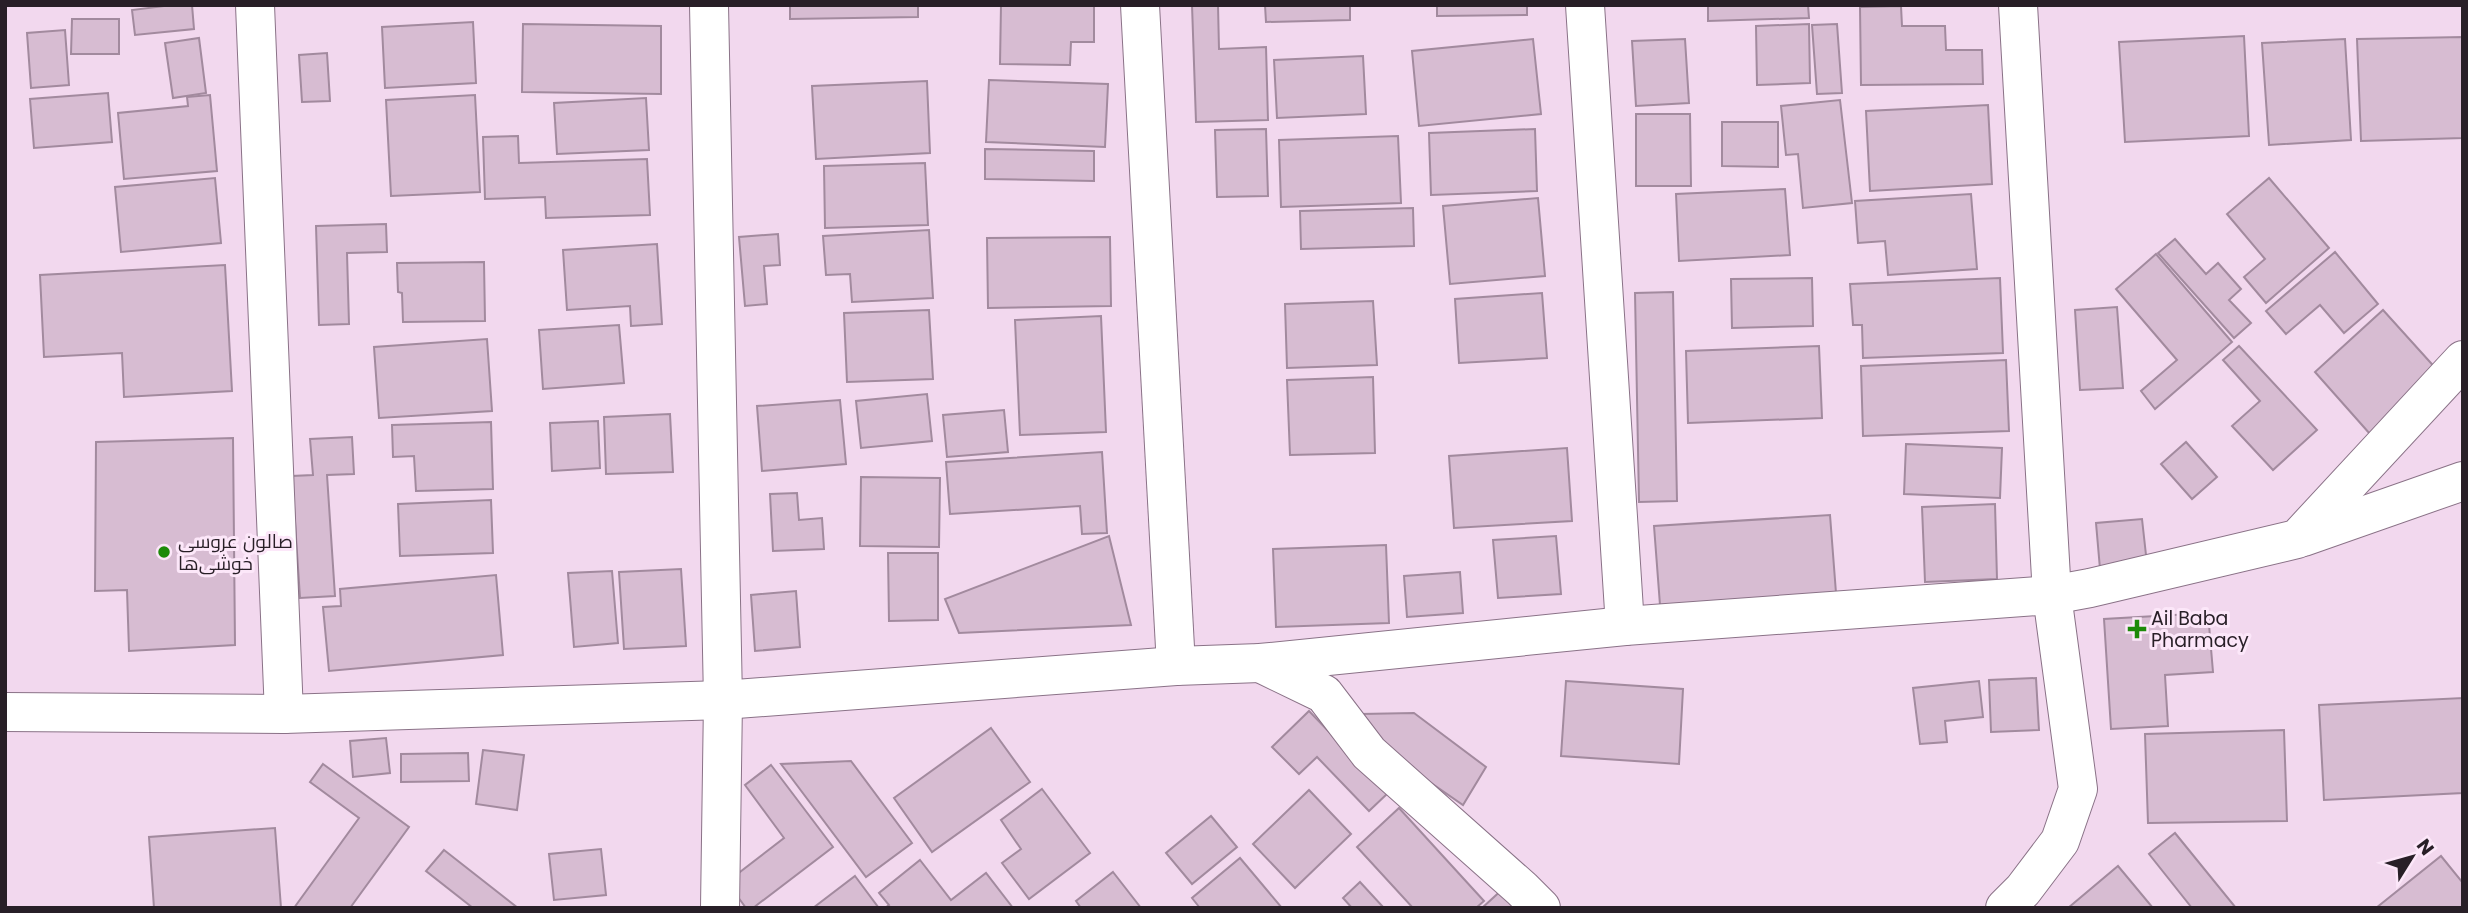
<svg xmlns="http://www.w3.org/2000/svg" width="2468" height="913" font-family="Poppins,Cairo,sans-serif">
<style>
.building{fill:#d7bcd2;stroke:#a28a9e;stroke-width:2}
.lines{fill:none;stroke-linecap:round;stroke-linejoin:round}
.minor-casing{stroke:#8a7287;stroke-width:40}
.minor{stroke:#fff;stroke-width:38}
.poi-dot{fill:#1d8a09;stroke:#fce7f9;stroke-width:2.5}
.labels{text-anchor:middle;stroke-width:6;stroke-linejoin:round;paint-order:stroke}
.poi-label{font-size:19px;fill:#281f27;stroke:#fce7f9;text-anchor:start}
</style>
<rect width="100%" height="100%" fill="#f2d8ee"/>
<g class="building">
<path d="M172,5H192L194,29L135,35L132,10Z"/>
<path d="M790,5H918V17L790,19Z"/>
<path d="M1001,5H1094V42H1071L1070,65L1000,64Z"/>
<path d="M1192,5H1218L1219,49L1266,47L1268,120L1196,122Z"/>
<path d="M1265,5H1350V20L1266,22Z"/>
<path d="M1437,5H1527V15L1437,16Z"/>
<path d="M1708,5H1808L1809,18L1708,21Z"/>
<path d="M1901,6L1902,26H1945L1946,50H1982L1983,84L1861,85L1860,7Z"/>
<path d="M72,19H119V54H71Z"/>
<path d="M473,22L476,83L385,88L382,27Z"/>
<path d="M523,24L661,26V94L522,92Z"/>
<path d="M1809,24L1810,83L1757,85L1756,26Z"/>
<path d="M1837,24L1842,93L1817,94L1812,25Z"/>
<path d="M65,30L69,85L31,88L27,33Z"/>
<path d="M2244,36L2249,136L2125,142L2119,42Z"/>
<path d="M2463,37V138L2361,141L2357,39Z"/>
<path d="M199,38L206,93L173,98L165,43Z"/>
<path d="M1533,39L1541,114L1419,126L1412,51Z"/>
<path d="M1685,39L1689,103L1636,106L1632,41Z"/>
<path d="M2345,39L2351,140L2269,145L2262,43Z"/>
<path d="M327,53L330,101L302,102L299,55Z"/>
<path d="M1363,56L1366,114L1277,118L1274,60Z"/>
<path d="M989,80L1108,84L1105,147L986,142Z"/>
<path d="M927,81L930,153L816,159L812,86Z"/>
<path d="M108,93L112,142L34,148L30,99Z"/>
<path d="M210,95L217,171L124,179L118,113L188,106L187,97Z"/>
<path d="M475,95L480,192L391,196L386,100Z"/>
<path d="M646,98L649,150L557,154L554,103Z"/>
<path d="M1840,100L1852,203L1803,208L1798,154L1786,155L1781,106Z"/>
<path d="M1988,105L1992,184L1870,191L1866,111Z"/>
<path d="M1636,114H1690L1691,186H1636Z"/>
<path d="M1722,122H1778V167L1722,166Z"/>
<path d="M1266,129L1268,196L1217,197L1215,130Z"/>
<path d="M1535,129L1537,191L1431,195L1429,133Z"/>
<path d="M518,136L519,163L647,159L650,215L546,218L545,197L485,199L483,137Z"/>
<path d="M1398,136L1401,203L1281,207L1279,140Z"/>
<path d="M985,149L1094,151V181L985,179Z"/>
<path d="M925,163L928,225L825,228L824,166Z"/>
<path d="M215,178L221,243L121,252L115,187Z"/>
<path d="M2269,178L2329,248L2266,303L2244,277L2265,259L2227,214Z"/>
<path d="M1785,189L1790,255L1679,261L1676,194Z"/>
<path d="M1971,194L1977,269L1888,275L1885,241L1858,243L1855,201Z"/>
<path d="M1538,198L1545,276L1450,284L1443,206Z"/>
<path d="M1413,208L1414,246L1301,249L1300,211Z"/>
<path d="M386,224L387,252L347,253L349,324L319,325L316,226Z"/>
<path d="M929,230L933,298L852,302L850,274L826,275L823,236Z"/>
<path d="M778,234L780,265L764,266L767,304L745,306L739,237Z"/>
<path d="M1110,237L1111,306L988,308L987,238Z"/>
<path d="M2175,239L2206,274L2218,263L2241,289L2229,300L2251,323L2234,338L2158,253Z"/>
<path d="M657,244L662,324L631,326L630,306L567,310L563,250Z"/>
<path d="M2335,252L2378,304L2344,333L2320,305L2286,334L2266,311Z"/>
<path d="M2156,254L2232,342L2155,409L2141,391L2177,360L2116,289Z"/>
<path d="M484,262L485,321L403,322L402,293L398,292L397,263Z"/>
<path d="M225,265L232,391L124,397L122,353L44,357L40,275Z"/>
<path d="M1812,278L1813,326L1732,328L1731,279Z"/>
<path d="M2000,278L2003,353L1863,358L1862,325H1853L1850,284Z"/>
<path d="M1673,292L1677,501L1639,502L1635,293Z"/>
<path d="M1542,293L1547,358L1459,363L1455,299Z"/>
<path d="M1373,301L1377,365L1287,368L1285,304Z"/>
<path d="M2117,307L2123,388L2080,390L2075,310Z"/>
<path d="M929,310L933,379L847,382L844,313Z"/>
<path d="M2383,310L2439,372L2370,434L2315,372Z"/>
<path d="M1101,316L1106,432L1020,435L1015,320Z"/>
<path d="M619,325L624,383L543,389L539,330Z"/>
<path d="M487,339L492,411L379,418L374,347Z"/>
<path d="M1819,346L1822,418L1688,423L1686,351Z"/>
<path d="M2239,346L2317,430L2273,470L2232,426L2260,401L2223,360Z"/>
<path d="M2006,360L2009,431L1863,436L1861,366Z"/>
<path d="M1373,377L1375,453L1290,455L1287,380Z"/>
<path d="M927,394L932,441L861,448L856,401Z"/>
<path d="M840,400L846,464L762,471L757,406Z"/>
<path d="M1004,410L1008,452L947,457L943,415Z"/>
<path d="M670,414L673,472L606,474L604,417Z"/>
<path d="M598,421L600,468L552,471L550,423Z"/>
<path d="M491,422L493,489L416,491L414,456L393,457L392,425Z"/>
<path d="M352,437L354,474L327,475L335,596L300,598L292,476L313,475L310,439Z"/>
<path d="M233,438L235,645L129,651L127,590L95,591L96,442Z"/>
<path d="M2186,442L2217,477L2192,499L2161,464Z"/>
<path d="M1906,444L2002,448L2000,498L1904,494Z"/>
<path d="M1567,448L1572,521L1454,528L1449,456Z"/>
<path d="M1102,452L1107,533L1082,534L1080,506L950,514L946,462Z"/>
<path d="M861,477L940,478L939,547L860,546Z"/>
<path d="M797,493L799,520L822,518L824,549L773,551L770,494Z"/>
<path d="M491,500L493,553L400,556L398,504Z"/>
<path d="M1995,504L1997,579L1925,582L1922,507Z"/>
<path d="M1830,515L1836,593L1660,605L1654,526Z"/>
<path d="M2142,519L2147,564L2100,569L2096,523Z"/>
<path d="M1109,536L1131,625L959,633L945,599Z"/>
<path d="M1556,536L1561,594L1498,598L1493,540Z"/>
<path d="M1386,545L1389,623L1276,627L1273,549Z"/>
<path d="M888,553H938V620L889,621Z"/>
<path d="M681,569L686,646L624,649L619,572Z"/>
<path d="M612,571L618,643L574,647L568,573Z"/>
<path d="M1460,572L1463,613L1407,617L1404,576Z"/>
<path d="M496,575L503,655L329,671L323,607L341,606L340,589Z"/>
<path d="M796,591L800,647L755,651L751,595Z"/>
<path d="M2208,613L2213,672L2165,675L2168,726L2111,729L2104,619Z"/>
<path d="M2036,678L2039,730L1991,732L1989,680Z"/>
<path d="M1566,681L1683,689L1679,764L1561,756Z"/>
<path d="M1979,681L1983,717L1945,721L1947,742L1920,744L1913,688Z"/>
<path d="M2463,698V793L2324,800L2319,705Z"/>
<path d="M1309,711L1388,793L1369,811L1317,757L1299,774L1272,747Z"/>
<path d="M1414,713L1486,767L1463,805L1363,736L1361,714Z"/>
<path d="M991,728L1030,782L932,852L894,798Z"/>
<path d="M2284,730L2287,821L2148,823L2145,734Z"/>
<path d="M386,738L390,773L353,777L350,741Z"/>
<path d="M483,750L524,755L517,810L476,804Z"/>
<path d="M468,753L469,781L401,782V754Z"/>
<path d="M851,761L912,843L866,877L781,764Z"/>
<path d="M323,764L409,827L350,908H294L359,818L310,782Z"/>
<path d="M771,765L833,847L753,908H746L727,882L784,838L745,785Z"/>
<path d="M1042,789L1090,853L1029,899L1002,863L1021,849L1001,820Z"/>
<path d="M1309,790L1351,834L1295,888L1253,844Z"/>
<path d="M1399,808L1484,901L1476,908H1413L1357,847Z"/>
<path d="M1211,816L1237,847L1192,884L1166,853Z"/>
<path d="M275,828L281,908H154L149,837Z"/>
<path d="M2175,833L2236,908H2192L2149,854Z"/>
<path d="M601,849L606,895L554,900L549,854Z"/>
<path d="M444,850L518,908H473L426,871Z"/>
<path d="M2441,856L2463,883V908H2376Z"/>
<path d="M1240,858L1282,908H1200L1192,898Z"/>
<path d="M920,860L951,900L986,873L1013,908H885L889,905L879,893Z"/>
<path d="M2118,866L2153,908H2068Z"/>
<path d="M1113,872L1141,908H1081L1076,901Z"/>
<path d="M855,876L878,907L877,908H813Z"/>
<path d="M1360,882L1384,908H1352L1343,898Z"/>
<path d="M1505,887L1524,908H1482Z"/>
</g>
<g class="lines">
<defs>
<g id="minor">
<path d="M255,5L284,714"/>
<path d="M709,5L723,700L720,908"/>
<path d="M1140,5L1176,666"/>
<path d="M1585,5L1625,626"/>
<path d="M2303,537L2463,481"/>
<path d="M1260,663L1324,694L1369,753L1522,889L1541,908"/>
<path d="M5,712L284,714L723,700L1176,666L1260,663L1625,626L2052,595L2090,588L2297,539L2463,360"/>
<path d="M2005,908L2023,890L2060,841L2078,789L2052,595L2018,5"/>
</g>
</defs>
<use href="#minor" class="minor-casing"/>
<use href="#minor" class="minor"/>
</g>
<g class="poi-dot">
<circle cx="164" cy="552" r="7"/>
<path d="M2133.5 618.5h7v7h7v7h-7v7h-7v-7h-7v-7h7z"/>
</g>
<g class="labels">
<g class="poi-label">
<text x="178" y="548">صالون عروسی<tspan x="178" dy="22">خوشی‌ها</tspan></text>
<text x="2151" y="625">Ail Baba<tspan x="2151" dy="22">Pharmacy</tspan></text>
</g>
</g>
<rect width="2468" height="913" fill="none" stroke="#281f27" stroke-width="14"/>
<g transform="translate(2412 857) rotate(53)" stroke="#fce7f9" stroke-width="5" paint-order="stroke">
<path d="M0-5L12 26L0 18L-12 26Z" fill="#281f27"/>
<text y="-10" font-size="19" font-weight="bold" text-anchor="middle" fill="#281f27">N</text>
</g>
</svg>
